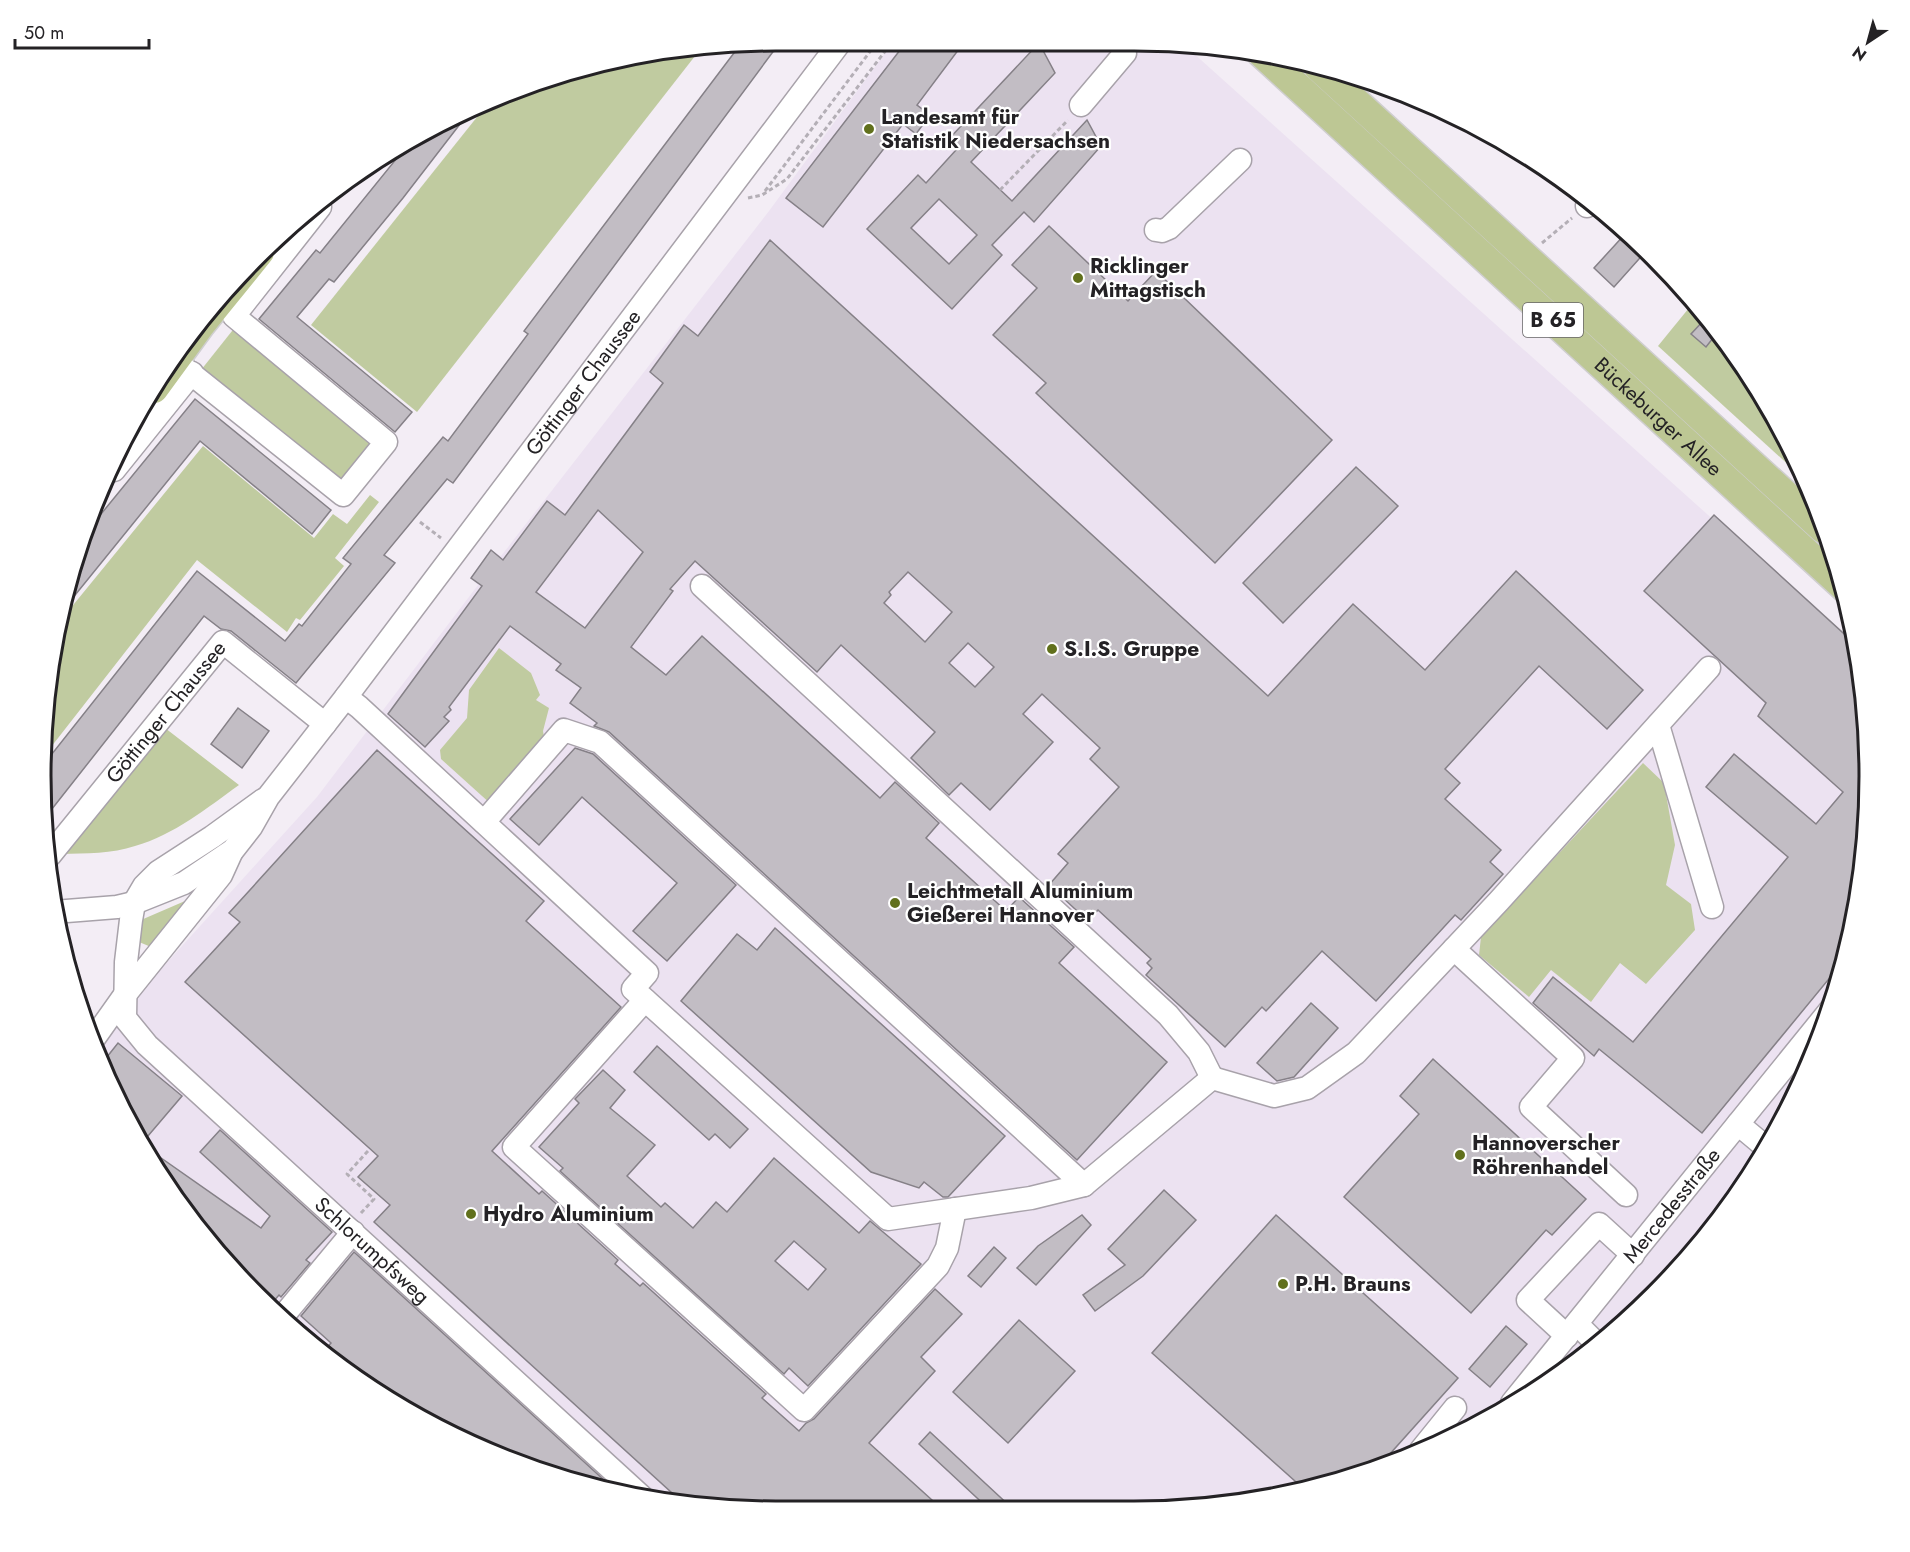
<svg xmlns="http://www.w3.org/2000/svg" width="1910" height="1552" font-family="Jost,sans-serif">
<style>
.built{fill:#ece2f1}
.green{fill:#c0cba0}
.building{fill:#c2bdc4;stroke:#858087;stroke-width:1.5;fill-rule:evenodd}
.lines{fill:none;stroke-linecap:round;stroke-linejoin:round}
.minor-casing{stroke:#a8a2aa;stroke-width:25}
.major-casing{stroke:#cfcecf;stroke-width:31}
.path{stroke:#b4afb6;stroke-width:3;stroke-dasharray:4.5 3;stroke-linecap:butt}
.minor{stroke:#fff;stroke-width:22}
.major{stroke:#bdc794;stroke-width:28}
.poi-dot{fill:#61701c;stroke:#fff;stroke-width:2}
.labels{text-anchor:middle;stroke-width:4.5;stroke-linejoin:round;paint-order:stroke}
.shield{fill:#fff;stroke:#666466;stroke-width:1.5}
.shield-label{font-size:20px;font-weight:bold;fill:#242225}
.poi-label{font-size:21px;font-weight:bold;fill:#242225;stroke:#fff;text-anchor:start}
.street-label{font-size:21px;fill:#242225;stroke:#fff}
.rim{fill:none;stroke:#242225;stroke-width:3}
</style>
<rect width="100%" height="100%" fill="#f3edf5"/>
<path class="built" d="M894,41L1181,42L1854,646L1868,728L1863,872L1830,1013L1771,1144L1687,1261L1581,1360L1459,1436L1324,1487L1182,1510H728L586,1487L451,1436L328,1359L193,1224L116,1101L96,1041L317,797L478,585L470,578L491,550L501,556L769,211Z"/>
<g class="green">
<path d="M690,52L695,56L417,412L311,325L485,107L586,65Z"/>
<path d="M1693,303L1745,367L1794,451L1804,479L1658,346Z"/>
<path d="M236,326L377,441L342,485L201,370Z"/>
<path d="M203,446L314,538L333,514L347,524L370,495L379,502L335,558L344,566L300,620L296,618L287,632L197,560L44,756L42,728L65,615Z"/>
<path d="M499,648L531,673L540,695L536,700L549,708L543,731L545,743L492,805L441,759L440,750L467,718L469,690Z"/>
<path d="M165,728L239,785C207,808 174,835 135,846C112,854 86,853 61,854Z"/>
<path d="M1643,763L1664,783L1675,845L1666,885L1691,904L1695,930L1646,984L1620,963L1591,1002L1551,970L1529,997L1479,955L1481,937Z"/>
<path d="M185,901L188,910L156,949L139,942L141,920Z"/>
</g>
<g class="building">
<path d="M781,41L453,483L447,479L384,555L395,563L296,683L231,631L221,629L204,616L48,814L44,764L197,571L285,641L299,624L302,626L351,564L343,558L443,437L448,441L528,334L524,331L740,45Z"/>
<path d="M907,41H965L917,105L930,115L916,134L903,124L823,227L786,198Z"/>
<path d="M1039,43L1055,73L971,162L1012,201L1087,120L1101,146L1034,222L1024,212L992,245L1002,255L952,309L867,229L918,175L926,183L956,150L947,141ZM939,199L977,235L949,264L911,228Z"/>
<path d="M467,115L403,198L334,282L329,279L297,317L412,412L395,432L259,319L316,250L320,253L414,137Z"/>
<path d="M1049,226L1128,301L1156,271L1332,440L1215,563L1036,393L1046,383L993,335L1037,288L1012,265Z"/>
<path d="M1626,233L1647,250L1614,287L1594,268Z"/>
<path d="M770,240L1268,696L1353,604L1425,670L1516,571L1643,690L1607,729L1539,666L1445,769L1460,783L1445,799L1501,850L1490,862L1503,874L1461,920L1455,915L1376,1001L1322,951L1266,1011L1262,1007L1225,1047L1146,975L1152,968L1147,963L1151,959L1098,910L1088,921L1049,885L1068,863L1058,854L1119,787L1090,759L1100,748L1042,694L1023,714L1053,742L990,810L961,783L949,795L911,758L935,732L841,645L817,672L695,561L670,589L673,591L631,647L666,675L702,636L880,798L895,782L939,823L926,838L1006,911L1019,897L1074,947L1059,963L1167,1062L1077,1160L609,732L594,726L597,723L570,703L581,688L556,670L561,664L510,626L449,707L451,710L444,717L449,721L425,747L388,714L482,586L471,578L491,550L503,560L547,501L565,515L663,383L650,372L684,325L698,336ZM598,510L643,552L585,628L536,592ZM908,572L952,612L925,642L884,603L891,595L889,592ZM968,643L994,667L975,687L949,663Z"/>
<path d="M1704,320L1717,333L1706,347L1691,334Z"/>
<path d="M195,399L331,510L312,534L200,441L67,605L79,541Z"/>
<path d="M1356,467L1398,506L1283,623L1243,583Z"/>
<path d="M1714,515L1854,643L1868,728L1863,872L1842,963L1702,1133L1599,1049L1594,1056L1533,1003L1553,977L1633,1042L1788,857L1706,787L1734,754L1816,824L1843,792L1758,716L1766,703L1644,591Z"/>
<path d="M238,708L269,731L242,768L211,744Z"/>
<path d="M575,748L593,754L736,885L667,961L633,931L677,883L582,797L539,845L510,819Z"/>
<path d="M377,750L544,901L526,921L621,1007L492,1151L539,1194L542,1191L618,1260L615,1264L640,1286L643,1283L766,1394L762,1398L799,1431L806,1423L814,1419L935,1289L962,1314L921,1357L935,1371L869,1443L943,1510H728L682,1502L374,1222L390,1205L358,1177L378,1156L185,982L240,922L229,913Z"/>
<path d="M775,928L1005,1136L948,1197H943L924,1182L919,1188L871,1172L681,1001L737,934L757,950Z"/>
<path d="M1311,1003L1338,1028L1294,1077L1277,1081L1257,1063Z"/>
<path d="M118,1043L182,1096L142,1143L116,1101L103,1062Z"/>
<path d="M657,1046L748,1129L730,1148L715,1134L709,1140L634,1072Z"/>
<path d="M1433,1059L1586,1199L1552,1235L1546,1230L1471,1313L1344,1197L1419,1114L1400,1096Z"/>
<path d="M603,1070L625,1090L610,1108L655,1145L627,1176L661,1207L665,1203L693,1228L716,1202L727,1212L774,1158L859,1233L870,1221L921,1264L808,1386L789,1368L784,1374L560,1171L563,1168L539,1147L579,1103L575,1099ZM794,1241L826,1269L808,1290L775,1261Z"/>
<path d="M220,1130L332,1232L306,1260L310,1263L281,1297L279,1295L272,1303L193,1224L144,1146L261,1228L270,1216L200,1152Z"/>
<path d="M1164,1190L1196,1220L1143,1276L1095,1311L1083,1295L1125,1265L1108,1249Z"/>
<path d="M1082,1215L1091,1225L1036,1285L1017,1268L1038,1246Z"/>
<path d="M1276,1215L1458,1378L1379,1466L1324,1487L1305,1490L1152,1353Z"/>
<path d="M994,1247L1006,1258L981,1287L968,1276Z"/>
<path d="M354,1252L616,1491L586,1487L451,1436L328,1359L322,1353L331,1343L301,1316Z"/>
<path d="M1019,1320L1075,1371L1008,1443L953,1392Z"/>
<path d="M1506,1326L1527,1344L1490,1387L1469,1369Z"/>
<path d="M930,1432L1014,1510H990L919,1444Z"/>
</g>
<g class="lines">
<defs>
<g id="minor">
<path d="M1081,105L1125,53"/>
<path d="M1587,206L1590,203"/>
<path d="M1156,230L1162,231L1169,228L1240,160"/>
<path d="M174,360L343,495L386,442L234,316L320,207"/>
<path d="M114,470L192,373"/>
<path d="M702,586L1168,1015L1199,1052L1212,1078"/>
<path d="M346,697L359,707L647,973L633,989L888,1219L1031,1198L1084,1185L1212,1078L1274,1096L1307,1088L1356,1053L1499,901L1709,668"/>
<path d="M1658,725L1712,907"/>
<path id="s1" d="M263,800L212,837L158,872L144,886L134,903L131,920L126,962L125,1018L147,1045L641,1496"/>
<path d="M484,822L564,730L600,742L1084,1185"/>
<path id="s2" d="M50,855L223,642L325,724"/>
<path id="s3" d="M54,912L117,907L134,903L184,883L233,850L251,827L268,797L346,697L841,41"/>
<path d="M1454,949L1573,1058L1531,1107L1626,1195"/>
<path d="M645,1000L514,1147L804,1410L938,1266L947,1248L955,1209"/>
<path d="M95,1037L124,996L221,875L231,853"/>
<path d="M1738,1124L1768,1149"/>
<path d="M284,1315L353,1232"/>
<path d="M1577,1324L1598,1345"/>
<path d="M1567,1336L1528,1300L1599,1224L1633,1255"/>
<path id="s4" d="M1512,1403L1831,1009"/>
<path d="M1421,1450L1455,1408"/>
</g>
<g id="major">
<path id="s5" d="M1260,52L1845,588"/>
<path d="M1318,67L1823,529"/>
<path d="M154,389L200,326L260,252"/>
</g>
</defs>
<use href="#minor" class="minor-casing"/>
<use href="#major" class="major-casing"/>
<g class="path">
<path d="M1228,48L1238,57"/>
<path d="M1000,190L1068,120"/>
<path d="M765,191L878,41"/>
<path d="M748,198L762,195L787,179L893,41"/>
<path d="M1542,243L1572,218"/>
<path d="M420,522L441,538"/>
<path d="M361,1213L374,1199L347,1174L368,1151"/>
</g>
<use href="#minor" class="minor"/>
<use href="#major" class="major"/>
</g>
<g class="poi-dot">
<circle cx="869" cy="129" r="6"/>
<circle cx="1078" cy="278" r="6"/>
<circle cx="1052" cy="649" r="6"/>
<circle cx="895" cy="903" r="6"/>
<circle cx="1460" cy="1155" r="6"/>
<circle cx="471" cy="1214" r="6"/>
<circle cx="1283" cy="1284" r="6"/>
</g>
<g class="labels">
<rect class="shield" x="1523" y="303" width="60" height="34" rx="4.5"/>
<g class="shield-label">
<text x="1553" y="327">B 65</text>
</g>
<g class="poi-label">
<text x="881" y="124">Landesamt für<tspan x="881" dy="24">Statistik Niedersachsen</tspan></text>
<text x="1090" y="273">Ricklinger<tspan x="1090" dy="24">Mittagstisch</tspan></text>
<text x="1064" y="656">S.I.S. Gruppe</text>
<text x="907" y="898">Leichtmetall Aluminium<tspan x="907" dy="24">Gießerei Hannover</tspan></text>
<text x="1472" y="1150">Hannoverscher<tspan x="1472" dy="24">Röhrenhandel</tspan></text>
<text x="483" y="1221">Hydro Aluminium</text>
<text x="1295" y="1291">P.H. Brauns</text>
</g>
<g class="street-label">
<text dy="7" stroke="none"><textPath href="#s3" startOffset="778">Göttinger Chaussee</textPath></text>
<text dy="7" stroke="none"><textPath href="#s5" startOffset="540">Bückeburger Allee</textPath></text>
<text dy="7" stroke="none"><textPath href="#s2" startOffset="184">Göttinger Chaussee</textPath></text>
<text dy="7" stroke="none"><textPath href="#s4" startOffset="254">Mercedesstraße</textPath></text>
<text dy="7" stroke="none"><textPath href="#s1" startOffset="622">Schlorumpfsweg</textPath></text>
</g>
</g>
<path d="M0 0H1910V1552H0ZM776 51H1134A725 725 0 0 1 1859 776V776A725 725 0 0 1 1134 1501H776A725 725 0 0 1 51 776V776A725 725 0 0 1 776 51Z" fill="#fff" fill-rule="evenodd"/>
<path class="rim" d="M776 51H1134A725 725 0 0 1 1859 776V776A725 725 0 0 1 1134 1501H776A725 725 0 0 1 51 776V776A725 725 0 0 1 776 51Z"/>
<g transform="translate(1868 42) rotate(216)" stroke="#ffffff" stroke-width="4.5" paint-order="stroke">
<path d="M0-4.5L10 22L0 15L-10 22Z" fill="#242225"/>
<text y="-9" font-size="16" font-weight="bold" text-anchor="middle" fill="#242225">N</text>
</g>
<path d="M15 39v9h134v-9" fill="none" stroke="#242225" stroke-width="3"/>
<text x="24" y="39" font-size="18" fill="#242225" stroke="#ffffff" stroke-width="4.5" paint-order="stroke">50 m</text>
</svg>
